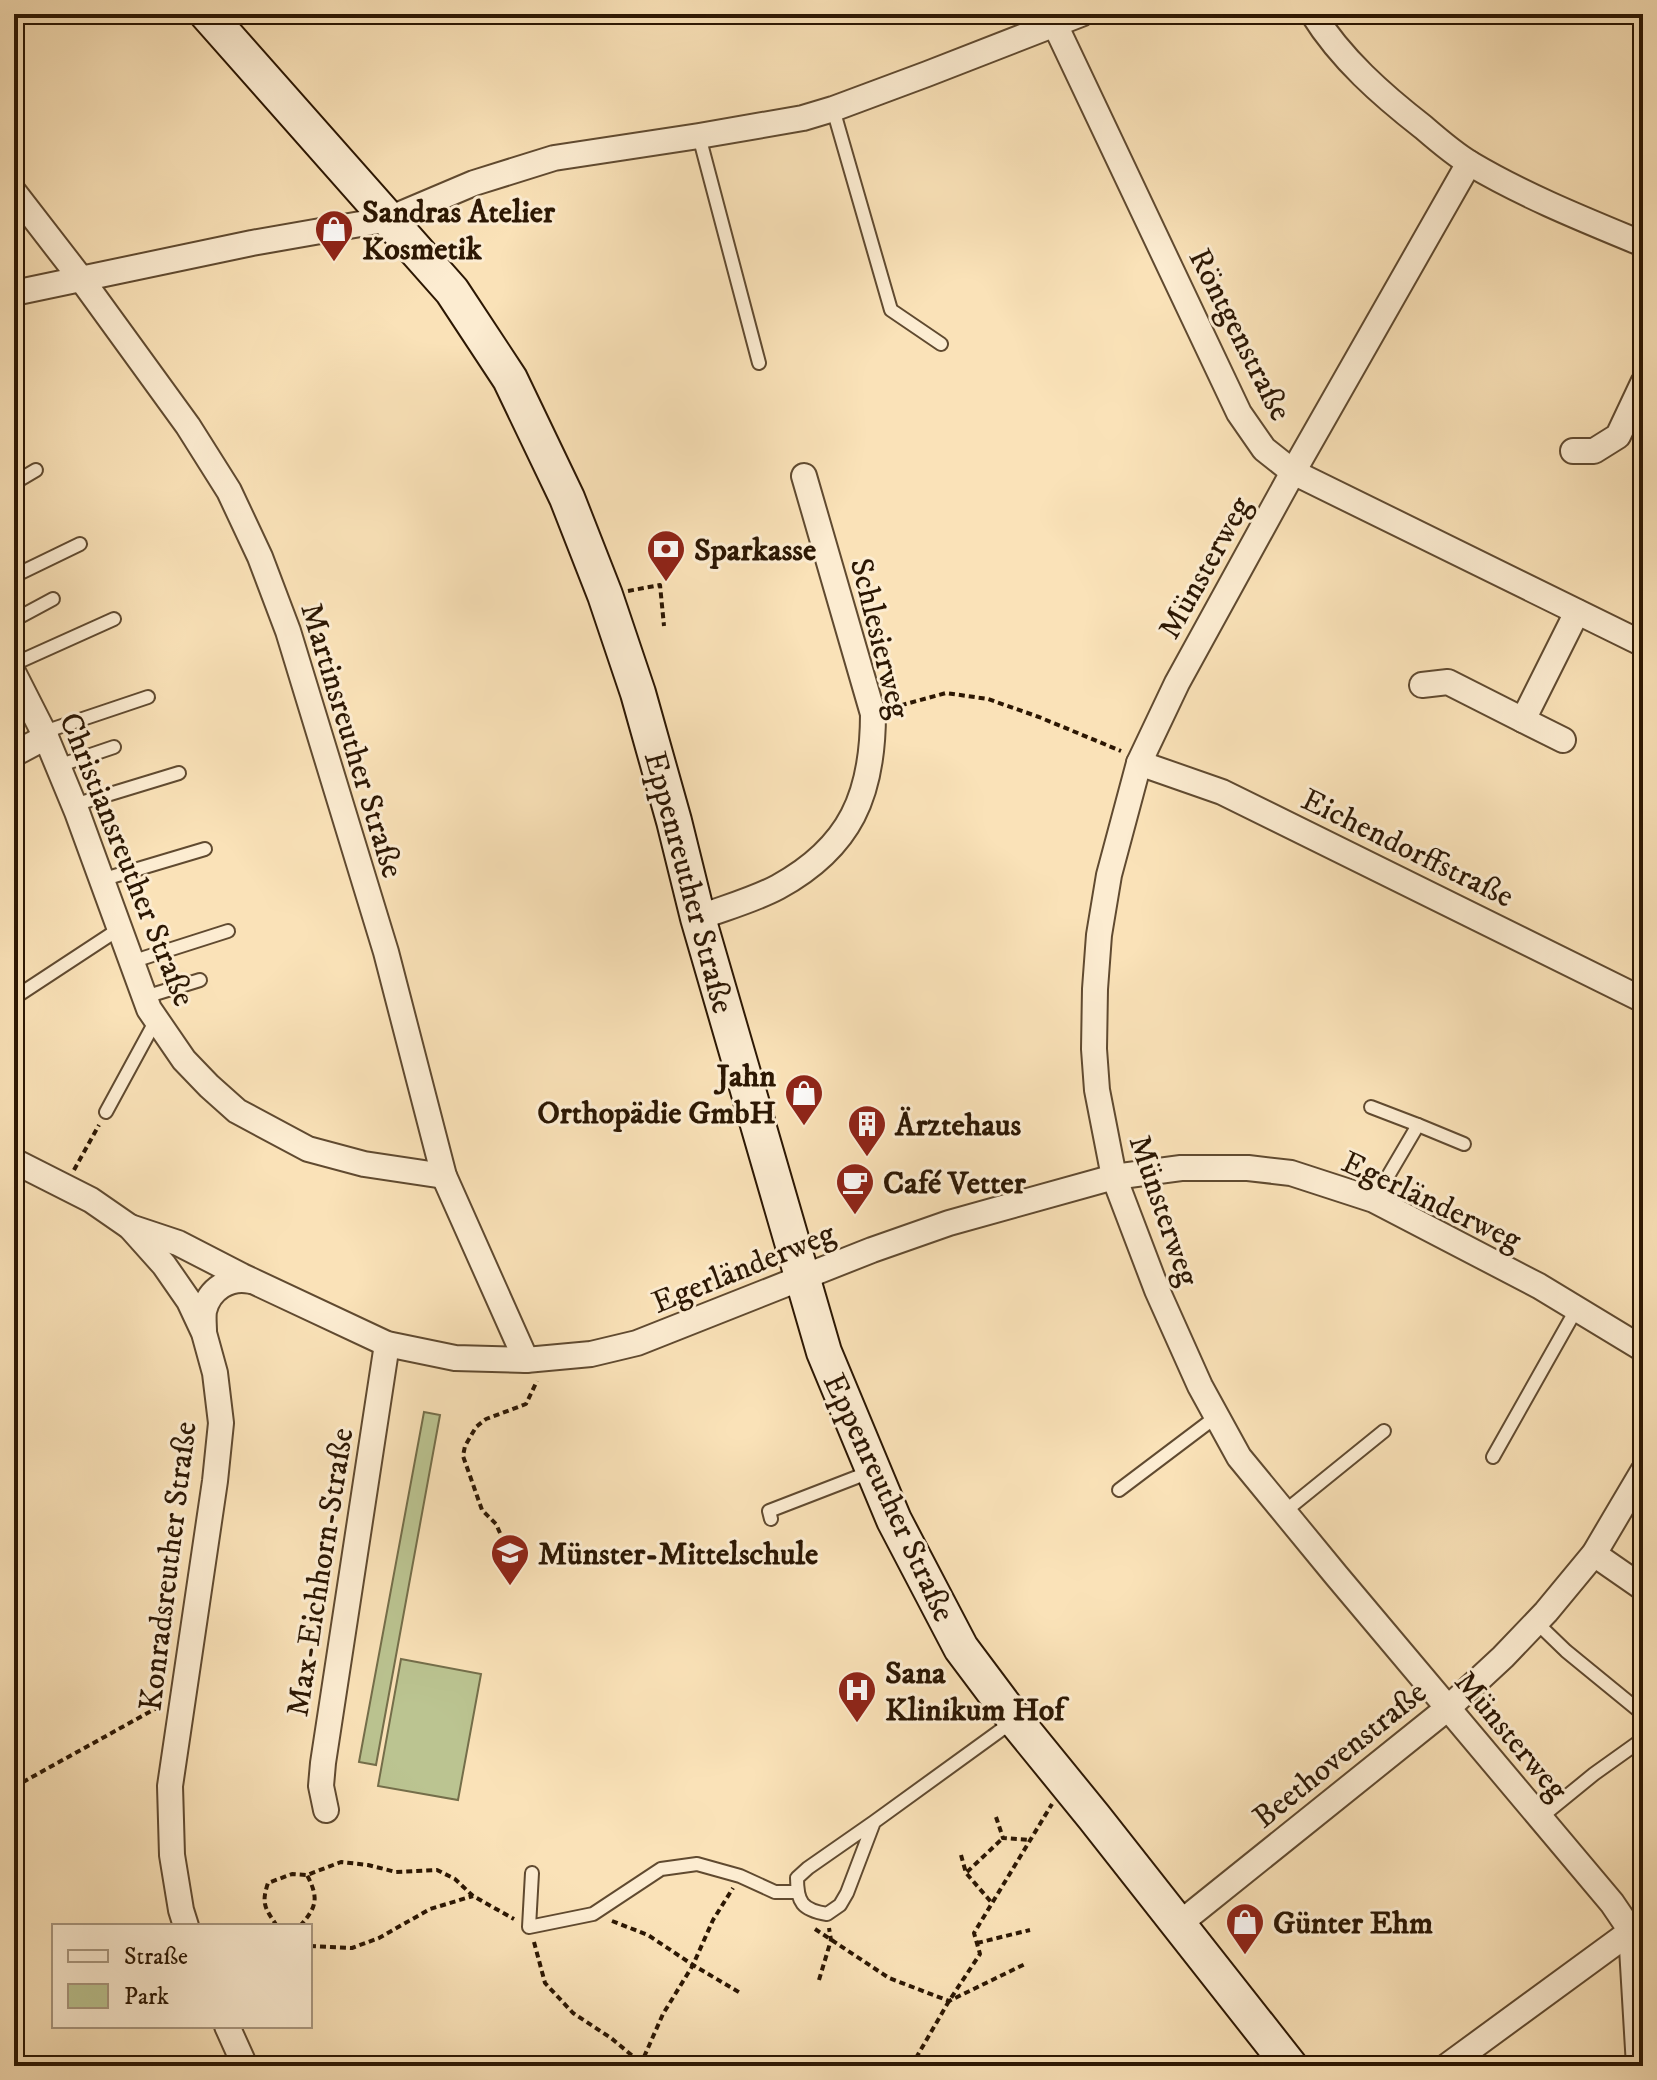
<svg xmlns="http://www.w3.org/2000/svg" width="1657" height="2080" font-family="'IM FELL DW Pica',serif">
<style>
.green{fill:#bbc491;stroke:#746e4a;stroke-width:2}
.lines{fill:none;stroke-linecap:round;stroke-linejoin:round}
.lane-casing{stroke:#604a30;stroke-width:16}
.street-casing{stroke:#604a30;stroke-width:28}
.secondary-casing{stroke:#2c1703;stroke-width:38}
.path{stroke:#2c1703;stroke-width:4;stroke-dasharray:6 4;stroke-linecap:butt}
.lane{stroke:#fcecd1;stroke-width:12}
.street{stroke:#fcecd1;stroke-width:24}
.secondary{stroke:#fcecd1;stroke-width:34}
.labels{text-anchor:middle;stroke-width:6;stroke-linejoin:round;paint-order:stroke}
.poi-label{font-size:32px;font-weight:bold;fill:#2c1703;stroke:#fcecd1;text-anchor:start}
.street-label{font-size:32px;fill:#2c1703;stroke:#fcecd1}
</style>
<rect width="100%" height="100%" fill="#fae2b8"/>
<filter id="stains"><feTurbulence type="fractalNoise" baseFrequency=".0025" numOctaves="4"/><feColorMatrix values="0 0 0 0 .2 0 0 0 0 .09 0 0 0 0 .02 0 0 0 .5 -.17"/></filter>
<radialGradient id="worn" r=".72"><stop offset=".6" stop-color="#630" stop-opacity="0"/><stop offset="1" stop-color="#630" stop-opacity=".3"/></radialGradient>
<g class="green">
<path d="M424,1412L440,1415L376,1765L359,1762Z"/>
<path d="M401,1659L481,1674L458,1800L378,1786Z"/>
</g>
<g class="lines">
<defs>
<g id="lane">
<path d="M833,109L891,310L941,344"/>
<path d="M699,136L759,363"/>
<path d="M14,483L36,470"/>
<path d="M14,576L80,544"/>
<path d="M14,620L53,599"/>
<path d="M14,664L114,619"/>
<path d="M44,732L148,697"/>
<path d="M58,766L114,747"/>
<path d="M74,805L179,773"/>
<path d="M101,880L205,849"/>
<path d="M131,962L228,931"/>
<path d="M145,997L200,980"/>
<path d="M14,998L119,929"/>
<path d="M1371,1107L1418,1125"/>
<path d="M106,1112L156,1020"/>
<path d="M1374,1200L1418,1125L1464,1144"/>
<path d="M1493,1457L1577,1308"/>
<path d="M1119,1490L1217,1416"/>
<path d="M1284,1512L1384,1431"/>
<path d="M771,1519L769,1511L870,1472"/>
<path d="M1536,1622L1566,1651L1643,1714"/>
<path d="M1540,1818L1594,1774L1643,1739"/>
<path d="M874,1822L847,1893L840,1905L827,1914C802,1910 797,1902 797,1878L808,1868L874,1822L1012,1722"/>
<path d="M532,1873L529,1927L593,1914L661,1869L697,1864L740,1876L775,1892H797"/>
</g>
<g id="street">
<path d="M1050,14L1239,413L1264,449L1293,472L1643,644"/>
<path d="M1313,14C1341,59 1382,95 1423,127C1438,140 1454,154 1471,164C1525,196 1585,220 1643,244"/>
<path d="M1469,163L1293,472L1177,683L1139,763L1109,875L1099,935L1095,989L1094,1049L1097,1090L1114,1177L1157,1290L1200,1386L1239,1457L1336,1575L1612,1903L1631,1931L1639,2066"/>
<path d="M14,192L82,280L188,426L229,491L260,557L288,631L386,952L444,1176L526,1360"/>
<path d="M14,293L252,243L389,219L474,183L554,158L699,136L803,118L833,109L927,74L1081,14"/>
<path d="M1573,451H1594L1618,436L1643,383"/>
<path d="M14,674L46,737L77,812L149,1009L184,1060L209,1086L237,1111L308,1149L364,1164L444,1176"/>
<path d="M1422,685L1448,682L1523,720"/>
<path d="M1563,740L1523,720L1577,612"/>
<path d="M14,754L46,737"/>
<path d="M1139,763L1222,792L1643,1000"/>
<path d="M698,918C724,908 754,900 778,887C851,847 873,794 873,714L804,476"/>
<path d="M14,1161L91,1200L130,1227L164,1265L189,1301L204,1333L215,1373L221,1423L215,1481L170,1786L172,1855L181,1910L186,1926"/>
<path d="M130,1227L178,1243L242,1276L387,1344L455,1358L526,1360L591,1354L637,1343L872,1250L949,1223L1114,1177L1181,1168H1248L1291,1173L1374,1200L1539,1286L1643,1349"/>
<path d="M204,1332C204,1325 203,1317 204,1311C209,1289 230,1276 251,1281"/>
<path d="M1594,1554L1643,1588"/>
<path d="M326,1810L321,1786L323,1763L387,1344"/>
<path d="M1179,1924L1448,1708L1503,1657L1546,1612L1594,1554L1643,1471"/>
<path d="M227,2026L245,2066"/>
<path d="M1447,2066L1641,1924"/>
</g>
<path id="secondary" d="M207,14L452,291L510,379L567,498L605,595L638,693L674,821L698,918L824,1352L894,1520L961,1648L1015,1720L1094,1817L1290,2066"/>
</defs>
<use href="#lane" class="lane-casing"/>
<use href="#street" class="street-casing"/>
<use href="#secondary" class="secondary-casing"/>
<g class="path">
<path d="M628,591L660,585L664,626"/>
<path d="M891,708L946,693L988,699L1039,717L1121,751"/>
<path d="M74,1170L99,1125"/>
<path d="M822,1247L828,1234"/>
<path d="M500,1533L496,1524L482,1510L463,1456L465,1446L476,1427L486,1419L526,1404L537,1381"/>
<path d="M14,1787L162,1705"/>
<path d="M996,1817L1003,1838L1030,1840"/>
<path d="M961,1855L966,1873L992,1903"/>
<path d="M967,1872L1003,1838"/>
<path d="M612,1921L648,1935L693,1965L742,1994"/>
<path d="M277,1926C265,1908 261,1904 268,1883L292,1874L307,1875L341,1862L368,1865L396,1872L437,1870L455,1879L473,1896L514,1919"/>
<path d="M300,1926C317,1907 319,1898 307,1875"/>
<path d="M815,1929L889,1978L949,2001L1025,1964"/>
<path d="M534,1942L545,1983L573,2013L611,2038L641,2063"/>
<path d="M977,1943L1030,1930"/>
<path d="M310,1946L352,1948L379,1938L430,1909L473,1896"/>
<path d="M819,1980L831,1940L829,1928"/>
<path d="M916,2058L949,2001L980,1954L974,1933L1052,1804"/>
<path d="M640,2066L663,2014L693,1965L713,1920L733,1888"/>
</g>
<use href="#lane" class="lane"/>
<use href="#street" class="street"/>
<use href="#secondary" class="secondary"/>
</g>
<defs>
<symbol id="shop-pin" viewBox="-11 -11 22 30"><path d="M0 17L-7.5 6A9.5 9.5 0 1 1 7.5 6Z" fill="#8f2418" stroke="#fcecd1"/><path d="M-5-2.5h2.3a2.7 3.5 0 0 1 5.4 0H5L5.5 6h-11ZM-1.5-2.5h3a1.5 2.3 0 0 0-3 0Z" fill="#fff"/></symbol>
<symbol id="bank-pin" viewBox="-11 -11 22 30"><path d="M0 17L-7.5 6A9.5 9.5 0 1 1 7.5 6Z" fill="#8f2418" stroke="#fcecd1"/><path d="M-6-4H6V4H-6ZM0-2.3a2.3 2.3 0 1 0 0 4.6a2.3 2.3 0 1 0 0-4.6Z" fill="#fff"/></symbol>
<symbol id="building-pin" viewBox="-11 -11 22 30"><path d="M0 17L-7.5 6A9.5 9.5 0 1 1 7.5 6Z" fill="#8f2418" stroke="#fcecd1"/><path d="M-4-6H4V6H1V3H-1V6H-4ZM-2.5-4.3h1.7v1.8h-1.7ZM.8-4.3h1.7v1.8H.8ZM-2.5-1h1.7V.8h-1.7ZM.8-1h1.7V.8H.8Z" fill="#fff"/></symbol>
<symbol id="cafe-pin" viewBox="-11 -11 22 30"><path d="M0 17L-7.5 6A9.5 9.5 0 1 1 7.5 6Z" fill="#8f2418" stroke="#fcecd1"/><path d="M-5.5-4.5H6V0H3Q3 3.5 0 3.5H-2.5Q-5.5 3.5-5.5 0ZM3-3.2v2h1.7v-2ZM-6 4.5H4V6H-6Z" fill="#fff"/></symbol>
<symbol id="school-pin" viewBox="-11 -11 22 30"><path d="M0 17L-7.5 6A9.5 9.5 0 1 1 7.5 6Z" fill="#8f2418" stroke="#fcecd1"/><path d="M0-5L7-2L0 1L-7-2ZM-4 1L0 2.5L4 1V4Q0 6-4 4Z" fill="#fff"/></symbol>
<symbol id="hospital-pin" viewBox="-11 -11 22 30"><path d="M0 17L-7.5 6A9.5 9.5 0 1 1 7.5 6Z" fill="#8f2418" stroke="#fcecd1"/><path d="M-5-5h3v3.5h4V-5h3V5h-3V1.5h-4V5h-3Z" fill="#fff"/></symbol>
</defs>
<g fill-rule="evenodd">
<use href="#shop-pin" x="312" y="207" width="44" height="60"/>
<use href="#bank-pin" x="644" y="527" width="44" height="60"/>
<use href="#shop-pin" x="782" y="1071" width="44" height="60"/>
<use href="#building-pin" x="845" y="1102" width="44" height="60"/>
<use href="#cafe-pin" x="833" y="1160" width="44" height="60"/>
<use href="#school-pin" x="488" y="1531" width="44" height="60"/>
<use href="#hospital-pin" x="835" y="1668" width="44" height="60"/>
<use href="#shop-pin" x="1223" y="1900" width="44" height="60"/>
</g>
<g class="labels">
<g class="poi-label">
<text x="362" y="222">Sandras Atelier<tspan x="362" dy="37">Kosmetik</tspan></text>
<text x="694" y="560">Sparkasse</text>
<text x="776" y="1086" text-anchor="end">Jahn<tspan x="776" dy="37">Orthopädie GmbH</tspan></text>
<text x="895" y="1135">Ärztehaus</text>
<text x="883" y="1193">Café Vetter</text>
<text x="538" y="1564">Münster-Mittelschule</text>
<text x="885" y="1683">Sana<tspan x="885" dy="37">Klinikum Hof</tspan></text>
<text x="1273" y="1933">Günter Ehm</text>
</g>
<g class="street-label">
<text transform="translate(1241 334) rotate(63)" y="11">Röntgenstraße</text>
<text transform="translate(1204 567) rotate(-61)" y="11">Münsterweg</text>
<text transform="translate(881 638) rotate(76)" y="11">Schlesierweg</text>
<text transform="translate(353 740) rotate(73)" y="11">Martinsreuther Straße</text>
<text transform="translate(1408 847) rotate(26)" y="11">Eichendorffstraße</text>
<text transform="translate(128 859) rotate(68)" y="11">Christiansreuther Straße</text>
<text transform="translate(690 882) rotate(75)" y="11">Eppenreuther Straße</text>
<text transform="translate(1432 1200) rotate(25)" y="11">Egerländerweg</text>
<text transform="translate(1165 1210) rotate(71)" y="11">Münsterweg</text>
<text transform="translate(743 1267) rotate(-22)" y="11">Egerländerweg</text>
<text transform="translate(890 1497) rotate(65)" y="11">Eppenreuther Straße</text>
<text transform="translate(167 1566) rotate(-83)" y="11">Konradsreuther Straße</text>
<text transform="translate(319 1572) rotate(-81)" y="11">Max-Eichhorn-Straße</text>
<text transform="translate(1512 1735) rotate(50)" y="11">Münsterweg</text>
<text transform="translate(1339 1754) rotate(-39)" y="11">Beethovenstraße</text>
</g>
</g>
<rect width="1657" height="2080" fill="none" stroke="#fae2b8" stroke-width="48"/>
<rect x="16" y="16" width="1625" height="2048" fill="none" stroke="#2c1703" stroke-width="4"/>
<rect x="24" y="24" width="1609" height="2032" fill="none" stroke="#2c1703" stroke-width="2"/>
<rect x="52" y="1924" width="260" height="104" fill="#fcecd1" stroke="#a9977f" stroke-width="2"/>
<rect x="68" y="1950" width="40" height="12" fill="#fcecd1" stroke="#a9977f" stroke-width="2"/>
<text x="124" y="1964" font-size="24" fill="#2c1703">Straße</text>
<rect x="68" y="1984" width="40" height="24" fill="#bbc491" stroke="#a9977f" stroke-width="2"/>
<text x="124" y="2004" font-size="24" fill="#2c1703">Park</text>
<rect width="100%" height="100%" filter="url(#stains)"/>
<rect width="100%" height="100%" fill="url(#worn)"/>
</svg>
